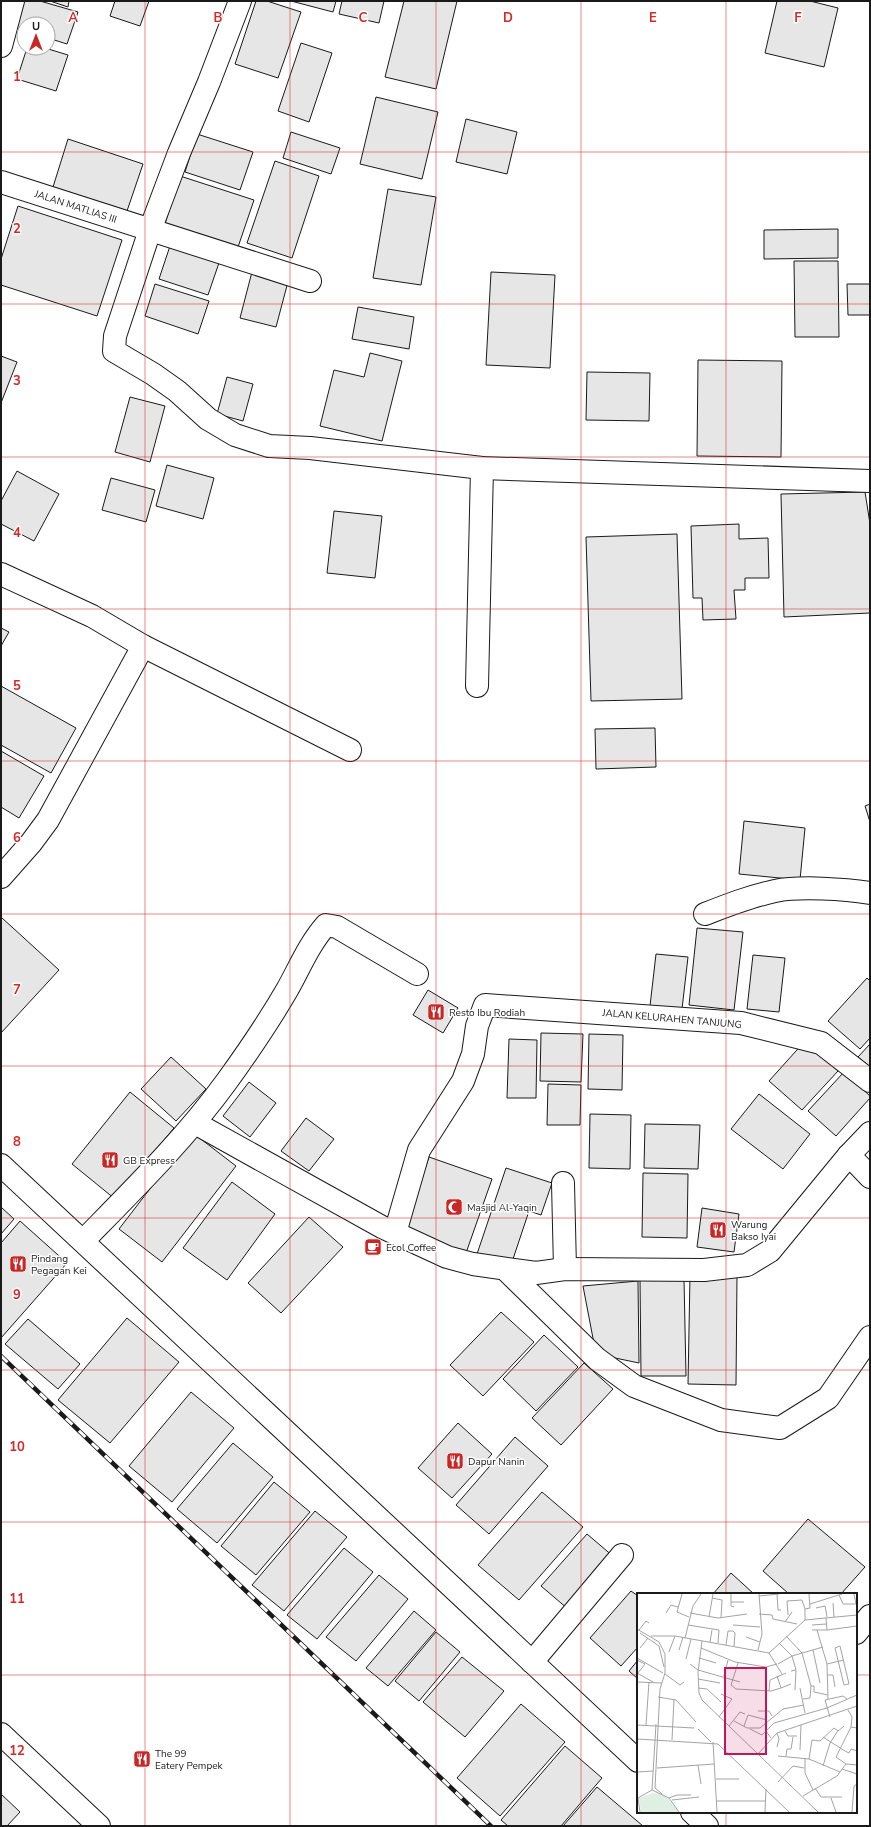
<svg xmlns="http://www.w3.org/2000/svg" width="871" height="1827" font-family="'Nunito Sans',sans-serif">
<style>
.building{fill:#e6e6e6;stroke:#1a1a1a}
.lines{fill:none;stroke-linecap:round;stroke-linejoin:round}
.street-casing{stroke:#1a1a1a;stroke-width:24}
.secondary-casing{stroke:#1a1a1a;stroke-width:24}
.primary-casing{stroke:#1a1a1a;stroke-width:24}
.street{stroke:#fff;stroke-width:22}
.secondary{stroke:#fff;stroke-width:22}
.primary{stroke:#fff;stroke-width:22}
.rail-casing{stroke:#1a1a1a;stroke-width:4.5}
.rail{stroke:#fff;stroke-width:3;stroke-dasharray:9;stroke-linecap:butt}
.grid{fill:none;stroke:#d62828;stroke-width:1;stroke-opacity:0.55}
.labels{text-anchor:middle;stroke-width:3;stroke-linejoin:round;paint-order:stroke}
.street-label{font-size:10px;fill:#1a1a1a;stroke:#fff}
.poi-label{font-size:10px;fill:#1a1a1a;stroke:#fff;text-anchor:start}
.inset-road{fill:none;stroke:#a3a3a3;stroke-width:1}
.view{fill:#c2185b;fill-opacity:0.15;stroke:#c2185b;stroke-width:2}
.inset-edge{fill:none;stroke:#1a1a1a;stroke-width:2}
.grid-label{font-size:13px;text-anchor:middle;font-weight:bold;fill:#d62828;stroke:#fff;stroke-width:3;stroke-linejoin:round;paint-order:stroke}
</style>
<rect width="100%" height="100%" fill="#fff"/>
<g class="building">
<path d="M21,1H40L78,12L67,44L48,38V24H24V30L14,27Z"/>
<path d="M50,1H69L68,7Z"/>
<path d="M115,1H149L140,26L110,16Z"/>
<path d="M256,1H267L301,12L278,78L235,64Z"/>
<path d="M291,1H336L333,12Z"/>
<path d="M342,1H384L379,23L339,14Z"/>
<path d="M404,1H457L436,89L385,77Z"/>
<path d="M777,1H810L838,8L824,67L765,53Z"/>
<path d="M301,43L332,53L309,122L278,111Z"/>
<path d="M27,48H45L68,55L56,91L17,79Z"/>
<path d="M376,97L438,112L422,179L360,164Z"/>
<path d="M466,119L517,132L507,174L456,162Z"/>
<path d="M291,132L340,148L331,174L283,158Z"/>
<path d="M197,134L253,152L240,190L185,172Z"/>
<path d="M68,139L143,164L127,211L53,187Z"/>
<path d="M275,161L319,176L292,258L247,243Z"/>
<path d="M180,176L254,200L237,250L164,227Z"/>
<path d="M388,189L436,197L421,285L373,278Z"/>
<path d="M18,206L122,240L97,316L1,285V259Z"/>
<path d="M838,229V258L764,259V230Z"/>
<path d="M173,237L222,254L208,295L159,279Z"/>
<path d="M794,261H838L839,337H795Z"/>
<path d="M253,268L289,278L276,327L240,318Z"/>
<path d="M491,272L555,275L550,368L486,365Z"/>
<path d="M155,284L209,301L198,334L145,316Z"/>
<path d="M847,284H870V315H848Z"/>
<path d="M358,307L414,317L409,349L352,339Z"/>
<path d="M370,353L402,361L382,441L320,426L334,370L364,377Z"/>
<path d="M1,356L17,362L1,403Z"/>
<path d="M698,360L782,361L781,457L697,456Z"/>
<path d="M587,372L650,373L649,421L586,420Z"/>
<path d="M227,377L253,384L243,421L217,414Z"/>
<path d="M130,397L165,406L150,462L115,452Z"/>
<path d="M167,465L214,478L203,519L156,506Z"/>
<path d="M17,471L59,494L34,541L1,524V501Z"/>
<path d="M111,478L155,490L146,522L102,510Z"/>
<path d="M865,492L870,524V613L784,617L781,494Z"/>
<path d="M334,511L382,516L375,578L327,573Z"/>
<path d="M739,524V539L768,538L769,578H745V590H734L736,619L703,620L702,598H693L691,526Z"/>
<path d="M677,534L682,699L591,701L586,537Z"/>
<path d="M1,628L9,632L1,646Z"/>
<path d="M1,686L76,728L51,773L1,745Z"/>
<path d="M655,728L656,767L596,769L595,729Z"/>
<path d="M1,751L44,776L19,818L1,807Z"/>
<path d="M870,804V822L865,806Z"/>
<path d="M744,821L805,828L800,880L739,874Z"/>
<path d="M1,917L59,970L1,1033Z"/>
<path d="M697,928L743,932L734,1010L689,1005Z"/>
<path d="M656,954L688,957L682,1009L650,1006Z"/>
<path d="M753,955L785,958L779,1012L747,1009Z"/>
<path d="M867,978L870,981V1038L860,1049L828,1021Z"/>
<path d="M428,990L458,1008L443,1033L413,1015Z"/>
<path d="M541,1033L583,1034L581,1082L540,1081Z"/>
<path d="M589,1034L623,1035L622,1090L588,1089Z"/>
<path d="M509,1039L537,1040L536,1098H507Z"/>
<path d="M805,1041L838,1071L802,1110L769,1081Z"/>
<path d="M870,1044V1067L858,1057Z"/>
<path d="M171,1057L206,1089L176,1121L141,1089Z"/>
<path d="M844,1072L870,1096V1098L836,1136L808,1111Z"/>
<path d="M249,1082L276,1103L250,1137L223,1116Z"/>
<path d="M548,1084L581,1085L580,1125H547Z"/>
<path d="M130,1092L174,1128L115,1199L72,1164Z"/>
<path d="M759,1094L810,1134L783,1169L731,1129Z"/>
<path d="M590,1114L631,1115L630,1169L589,1168Z"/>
<path d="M306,1118L334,1139L309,1171L281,1151Z"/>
<path d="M645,1124L700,1125L698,1169L644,1168Z"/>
<path d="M193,1133L236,1166L162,1262L119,1229Z"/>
<path d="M429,1157L492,1179L466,1253L403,1231Z"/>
<path d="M506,1168L552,1183L541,1215L529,1211L510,1268L476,1257Z"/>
<path d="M643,1173L688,1174L687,1238L642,1237Z"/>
<path d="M232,1182L275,1214L227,1280L183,1248Z"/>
<path d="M1,1207L14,1219L1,1234Z"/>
<path d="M702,1208L739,1214L734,1252L697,1247Z"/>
<path d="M309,1217L343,1247L281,1313L248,1283Z"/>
<path d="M20,1221L67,1263L1,1338V1243Z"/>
<path d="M690,1275H737L736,1385L688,1384Z"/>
<path d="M640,1279H684L686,1376H641Z"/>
<path d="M638,1281L639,1363L596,1354L583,1286Z"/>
<path d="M501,1312L534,1342L483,1396L450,1365Z"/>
<path d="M127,1318L179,1362L110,1443L58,1400Z"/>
<path d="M28,1319L80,1364L58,1389L5,1344Z"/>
<path d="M544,1335L578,1367L536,1411L503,1379Z"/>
<path d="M584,1363L613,1389L561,1445L532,1418Z"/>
<path d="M191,1392L234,1428L172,1502L129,1466Z"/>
<path d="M458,1423L492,1454L452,1498L418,1468Z"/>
<path d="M515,1437L548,1466L489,1534L456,1505Z"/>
<path d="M233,1443L273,1477L217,1543L177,1509Z"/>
<path d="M274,1482L310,1512L256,1575L221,1546Z"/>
<path d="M542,1492L583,1527L519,1600L478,1565Z"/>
<path d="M315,1511L347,1537L284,1611L252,1585Z"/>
<path d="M808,1519L865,1567L841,1594H789L763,1571Z"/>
<path d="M587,1534L614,1557L568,1609L541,1586Z"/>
<path d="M344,1548L373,1572L317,1639L287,1615Z"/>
<path d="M731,1573L754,1594H713Z"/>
<path d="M379,1575L408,1599L356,1661L326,1637Z"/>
<path d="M631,1591L638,1596V1647L621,1666L590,1638Z"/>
<path d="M414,1611L436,1630L388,1686L366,1668Z"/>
<path d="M436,1632L460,1652L419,1701L395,1681Z"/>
<path d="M462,1657L504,1691L465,1737L423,1702Z"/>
<path d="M638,1660V1679L629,1671Z"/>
<path d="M521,1704L565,1742L500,1816L457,1778Z"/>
<path d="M565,1746L602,1778L561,1826H508L501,1820Z"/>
<path d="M597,1787L643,1826H563Z"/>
<path d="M1,1794L20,1812L7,1826H1Z"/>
</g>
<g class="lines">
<defs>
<g id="street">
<path d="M240,1L209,82L179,153L150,230L115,336L114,351L153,374L177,391L208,419L235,435L269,446L310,448L482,468L870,481"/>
<path d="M1,46L13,1"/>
<path d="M1,182L310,281"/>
<path d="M1,574L92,616L143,646L48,820L31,843L1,877"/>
<path d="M143,646L350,750"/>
<path d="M477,686L482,468"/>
<path d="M705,914C728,905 751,896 775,891C800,886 845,889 870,893"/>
<path d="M195,1123L382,1227L447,1257L473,1264L536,1273L565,1269L704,1270L747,1265L770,1251L849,1155L870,1133"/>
<path d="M849,1155L870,1177"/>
<path d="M563,1183L565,1269"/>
<path d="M395,1233L419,1150L463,1081L473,1054L477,1026L485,1005L741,1023L821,1043L870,1081"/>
<path d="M83,1241C133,1190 185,1139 227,1081C248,1052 269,1021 287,990C299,969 309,944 326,925L337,927L417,974"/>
<path d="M506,1270L597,1359L634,1386L721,1420L780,1428L828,1398L870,1337"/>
<path d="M532,1662L622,1555"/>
</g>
<g id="secondary">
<path d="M1,1165L638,1761"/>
<path d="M856,1633L870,1616"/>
<path d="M692,1812L707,1826"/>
</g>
<path id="primary" d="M1,1734L99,1826"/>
</defs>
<use href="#street" class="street-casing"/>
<use href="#secondary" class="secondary-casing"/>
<use href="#primary" class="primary-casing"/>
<use href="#street" class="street"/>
<use href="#secondary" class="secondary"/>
<use href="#primary" class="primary"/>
<defs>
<path id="rail" d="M1,1356L491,1826"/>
</defs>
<use href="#rail" class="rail-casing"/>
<use href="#rail" class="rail"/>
</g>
<path class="grid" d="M145,1V1826M290,1V1826M436,1V1826M581,1V1826M726,1V1594M1,152H870M1,304H870M1,457H870M1,609H870M1,761H870M1,914H870M1,1066H870M1,1218H870M1,1370H870M1,1522H870M1,1675H638M856,1675H870M726,1812V1826"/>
<defs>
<symbol id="restaurant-square" viewBox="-11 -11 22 22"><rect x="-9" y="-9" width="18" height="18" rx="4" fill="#c62828" stroke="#fff"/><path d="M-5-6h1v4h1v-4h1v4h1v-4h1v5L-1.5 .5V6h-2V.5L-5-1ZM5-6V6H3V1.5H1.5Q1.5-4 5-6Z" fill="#fff"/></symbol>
<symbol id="mosque-square" viewBox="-11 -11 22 22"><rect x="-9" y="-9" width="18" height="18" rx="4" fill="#c62828" stroke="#fff"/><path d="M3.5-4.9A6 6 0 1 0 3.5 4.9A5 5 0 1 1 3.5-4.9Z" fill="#fff"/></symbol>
<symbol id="cafe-square" viewBox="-11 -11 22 22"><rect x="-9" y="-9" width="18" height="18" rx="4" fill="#c62828" stroke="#fff"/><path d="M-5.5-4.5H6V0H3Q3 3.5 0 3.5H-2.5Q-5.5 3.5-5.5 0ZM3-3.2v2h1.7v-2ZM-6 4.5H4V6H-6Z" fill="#fff"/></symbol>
</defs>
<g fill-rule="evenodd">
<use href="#restaurant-square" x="426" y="1002" width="20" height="20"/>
<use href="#restaurant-square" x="100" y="1150" width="20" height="20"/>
<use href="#mosque-square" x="444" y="1197" width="20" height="20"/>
<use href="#restaurant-square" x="708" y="1220" width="20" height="20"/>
<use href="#cafe-square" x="363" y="1237" width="20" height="20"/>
<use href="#restaurant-square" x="8" y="1254" width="20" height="20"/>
<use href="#restaurant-square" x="445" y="1451" width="20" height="20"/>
<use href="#restaurant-square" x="132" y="1749" width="20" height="20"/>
</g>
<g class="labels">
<g class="street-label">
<text transform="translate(76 206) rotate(18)" y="4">JALAN MATLIAS III</text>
<text transform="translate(672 1018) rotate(5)" y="4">JALAN KELURAHEN TANJUNG</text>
</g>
<g class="poi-label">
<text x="449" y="1016">Resto Ibu Rodiah</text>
<text x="123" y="1164">GB Express</text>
<text x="467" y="1211">Masjid Al-Yaqin</text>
<text x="731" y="1228">Warung<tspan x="731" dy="12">Bakso Iyai</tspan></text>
<text x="386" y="1251">Ecol Coffee</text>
<text x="31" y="1262">Pindang<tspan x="31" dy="12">Pegagan Kei</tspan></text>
<text x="468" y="1465">Dapur Nanin</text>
<text x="155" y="1757">The 99<tspan x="155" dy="12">Eatery Pempek</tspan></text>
</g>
</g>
<g transform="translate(637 1593)">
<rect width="220" height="220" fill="#fff"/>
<path d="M16,200L28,202L42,219H4L2,205Z" fill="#e0efe3"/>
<path class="inset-road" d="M45,1L40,19L52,24M94,1V13L97,14M140,1L141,17H144M202,2L206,11H219L217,1M122,3L142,1M75,5L85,7L84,25M94,9H107M196,10L197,24M173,11L205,1M179,15L188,13L190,24M29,20L34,12L41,14M53,20L81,25L110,21M122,21L135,22L136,26L160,31M151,22L150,8L165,7L168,16M72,24L76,1M168,27V16L173,15L172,1M148,29L155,19M51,32L82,37L81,50M96,32L123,34M175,32L189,31M0,36L22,49L28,61V80L23,96L18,195L25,201M2,37L9,28L12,30M175,37H190L189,25M180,37L190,71L191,106M190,37L220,33M3,40L22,53L27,74M14,43H38L132,60L168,27L220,22M149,43L165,60L174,93L173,105L166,106M109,44L123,49M48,45L56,13L64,1M65,48L61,79L62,100L65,107L181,219M73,49L75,37M142,50L155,63L159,77M89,52L91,38H96L98,40L97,53M203,53L212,91L207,92L198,55ZM3,55L11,45M64,55L98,69L129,74L140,71M42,57L46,44M121,57L125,41L122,1M176,57L183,90M32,59L38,43M132,60L145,81M0,65L26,80M62,65L79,70M49,66L54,46M0,67L8,71L1,80M101,70L94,92L99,96L134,98L144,95M53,71L61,77L103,89M141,71L155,63L186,54M190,71L207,67M154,78L159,77L158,97M0,80L16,89M28,81L43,92L47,89M190,82H196L198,94M87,83L91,67M140,83L144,95L154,91M61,86L83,90M0,89L25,90M174,93H177V99L191,102M61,95L70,96L84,109M163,95L168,120M132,98L133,87L149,80M21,104L39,107L59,129M211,117L215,124L214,134M121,118H132L135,123M82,124L95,106L84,101M193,124L188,107L206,103L210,106M97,128L110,135H123L146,116L167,112M0,132L57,135M9,132L12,89M92,133L103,119L108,121M107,133L111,122L130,127M61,136L74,149M113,136L125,142L129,138M148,138L151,143H160M201,138L197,135L183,148L175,147L172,166L203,179M186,144L208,158L212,160L214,156L220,158M134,145L129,138L137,130L190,115L220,102M0,146L81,151L152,219M35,147L37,106M76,149L80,219M140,154L142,146L140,140M163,157L164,132M121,161L140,140L220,113M141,163L172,166M149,163L150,156H154L156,144M168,165V180L176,197M209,171L199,164L214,134L220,135M61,172L64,191M186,173L193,150L200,139L207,133M20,175L77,171M205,176L220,181M0,179L16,178M79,186H102M141,189L156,173L167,175M178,195L184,204H205M15,197L19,131M15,197L32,205L42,219M166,203L200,183L209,171L220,172M32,205L40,202H54M194,205L199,219M35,207L62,204M79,208H128M3,219L1,205L15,197M128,219L129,196M215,219L217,193L220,191"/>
<path class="view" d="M88,75H129V161H88Z"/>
<rect width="220" height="220" class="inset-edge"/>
</g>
<g class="grid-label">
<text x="73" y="22">A</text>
<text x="218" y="22">B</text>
<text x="363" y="22">C</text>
<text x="508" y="22">D</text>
<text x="653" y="22">E</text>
<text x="798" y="22">F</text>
<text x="17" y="81">1</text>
<text x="17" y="233">2</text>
<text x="17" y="385">3</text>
<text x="17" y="537">4</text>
<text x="17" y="690">5</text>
<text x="17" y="842">6</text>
<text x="17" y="994">7</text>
<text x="17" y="1146">8</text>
<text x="17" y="1299">9</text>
<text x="17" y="1451">10</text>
<text x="17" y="1603">11</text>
<text x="17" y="1755">12</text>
</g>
<rect width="871" height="1827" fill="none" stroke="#1a1a1a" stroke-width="4"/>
<g transform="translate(36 36)"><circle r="19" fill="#ffffff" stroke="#a3a3a3"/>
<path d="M0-3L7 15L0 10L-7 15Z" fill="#c62828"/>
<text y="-6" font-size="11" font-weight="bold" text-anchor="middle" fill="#1a1a1a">U</text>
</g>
</svg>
